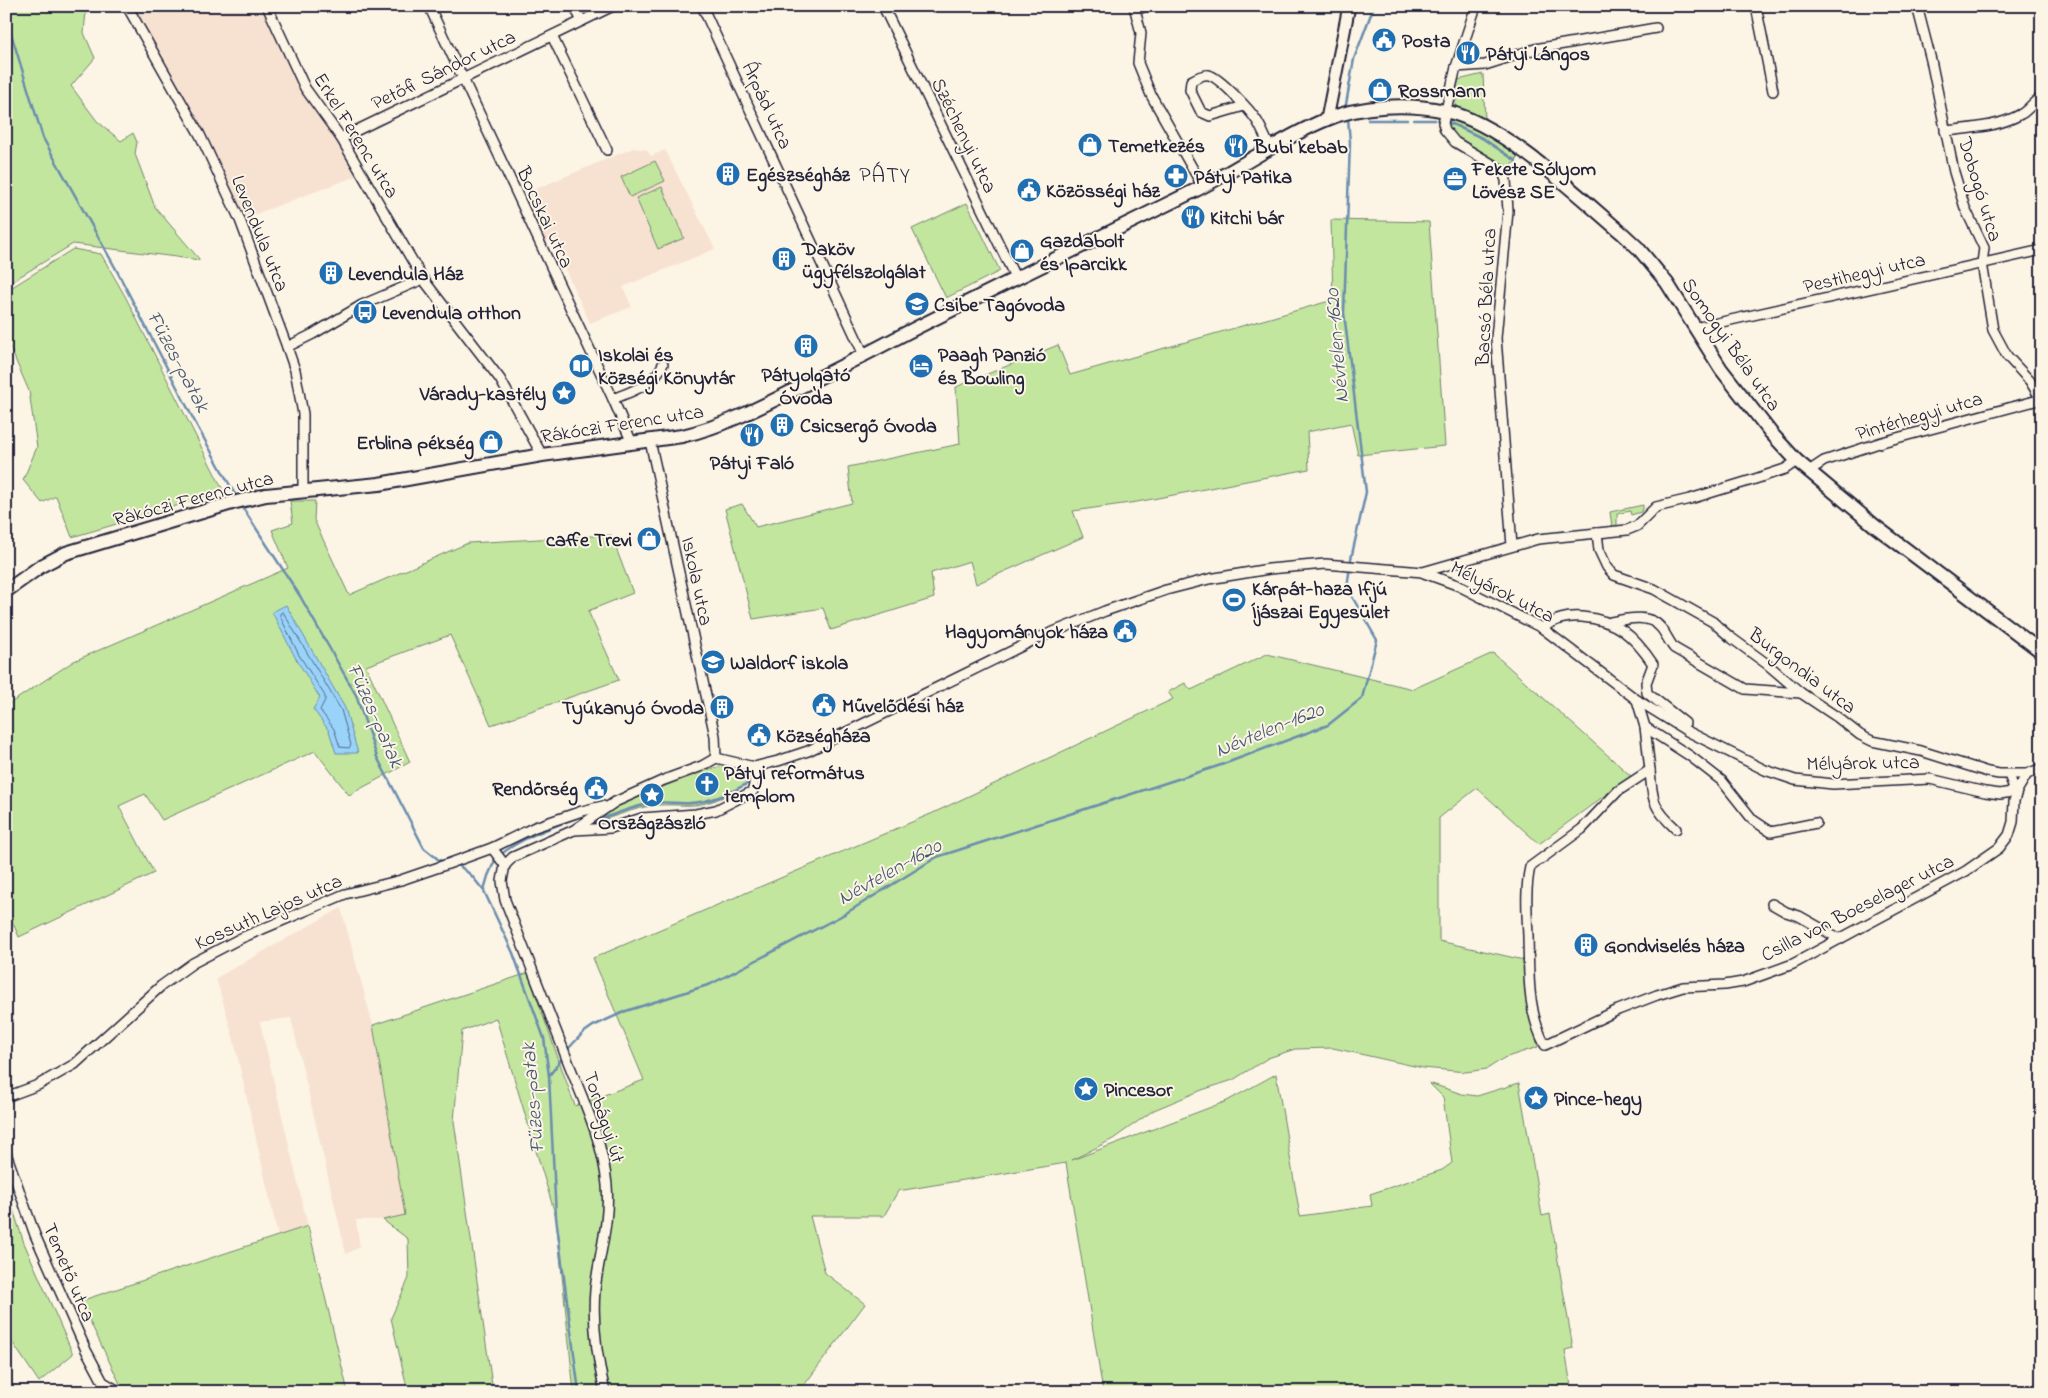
<svg xmlns="http://www.w3.org/2000/svg" width="2048" height="1398" font-family="'Indie Flower',sans-serif">
<style>
.built{fill:#f7e2d1}
.green{fill:#c3e69f;stroke:#72846d}
.water{fill:#9ad3fa;stroke:#6a8cae}
.lines{fill:none;stroke-linecap:round;stroke-linejoin:round}
.shore{stroke:#526987;stroke-width:1}
.stream{stroke:#6a8cae;stroke-width:2.5}
.minor-casing{stroke:#22223b;stroke-width:12}
.tertiary-casing{stroke:#22223b;stroke-width:15}
.secondary-casing{stroke:#22223b;stroke-width:16}
.minor{stroke:#fcf5e5;stroke-width:9}
.tertiary{stroke:#fcf5e5;stroke-width:11}
.secondary{stroke:#fcf5e5;stroke-width:12}
.labels{text-anchor:middle;stroke-width:4;stroke-linejoin:round;paint-order:stroke}
.poi-label{font-size:20px;font-weight:bold;fill:#22223b;stroke:#fcf5e5;text-anchor:start}
.street-label{font-size:20px;fill:#22223b;stroke:#fcf5e5}
.water-label{font-size:21px;font-style:italic;fill:#465774;stroke:#fcf5e5}
.quarter-label{font-size:22px;letter-spacing:1px;fill:#22223b;stroke:#fcf5e5}
</style>
<rect width="100%" height="100%" fill="#fcf5e5"/>
<filter id="ink" filterUnits="userSpaceOnUse"><feTurbulence type="fractalNoise" baseFrequency=".02" numOctaves="2"/><feDisplacementMap in="SourceGraphic" scale="10" xChannelSelector="R" yChannelSelector="G"/><feConvolveMatrix kernelMatrix="1 2 1 2 8 2 1 2 1" color-interpolation-filters="sRGB"/></filter>
<g filter="url(#ink)">
<g class="built">
<path d="M147,6H262L296,80L345,144L362,174L240,220L131,13Z"/>
<path d="M633,148L647,150L651,156L665,150L715,249L623,287L632,307L590,323L551,240L543,243L528,211L533,208L526,193Z"/>
<path d="M341,908L373,1025L405,1215L383,1220H356L360,1247L346,1254L291,1018L260,1022L308,1226L278,1236L233,1037L216,978Z"/>
</g>
<g class="green">
<path d="M6,6H91L86,11L84,33L95,58L71,86L97,121L121,141L133,133L137,142L135,154L155,207L200,260L73,244L6,285Z"/>
<path d="M1483,74L1485,120L1455,108L1458,80Z"/>
<path d="M1452,120C1476,124 1496,140 1517,153L1516,162L1505,167C1486,157 1451,145 1447,121Z"/>
<path d="M655,161L665,181L630,197L621,177Z"/>
<path d="M662,187L684,238L658,249L636,198Z"/>
<path d="M967,203L1000,271L946,298L912,229Z"/>
<path d="M1331,220L1429,222L1445,446L1358,455L1351,423L1307,432L1309,469L1137,502L1073,511L1083,537L976,584L970,561L931,573L934,598L831,630L823,608L753,619L725,509L742,504L756,527L852,503L848,467L960,444L956,387L1058,345L1070,375L1333,300Z"/>
<path d="M73,249L101,254L125,296L223,490L158,512L72,537L56,496L42,503L23,480L37,447L29,391L6,338V291Z"/>
<path d="M290,501H315L314,520L349,595L468,543L611,535L633,593L588,611L619,680L491,725L450,635L366,666L410,762L349,795L315,751L162,820L145,794L119,806L154,873L19,937L6,907V706L74,661L288,568L272,530L293,523Z"/>
<path d="M1643,505V509L1641,512L1631,515L1630,511L1617,514V526L1612,527L1610,512Z"/>
<path d="M1493,653L1631,776L1539,844L1477,788L1439,818V941L1524,960L1527,1004L1538,1047L1504,1058L1487,1069L1466,1072L1423,1068L1333,1048L1295,1049L1268,1058L1233,1080L1202,1090L1154,1110L1113,1139L1072,1160L1227,1101L1276,1074L1300,1216L1372,1206L1370,1194L1442,1170L1452,1163L1443,1097L1429,1083L1462,1094L1477,1096L1519,1083L1542,1216L1550,1214L1573,1348L1565,1350L1572,1392H1103L1066,1163L898,1191L884,1216H810L825,1273L865,1304L799,1392H574L556,1217L496,1018L462,1031L454,1121L493,1392H408L391,1318L409,1278L408,1239L383,1220L405,1215L373,1025L528,973L575,1106L644,1080L593,958L933,813L1173,699L1168,692L1185,683L1191,690L1267,654L1413,689Z"/>
<path d="M729,765L741,773L748,784C731,793 715,803 695,805C679,806 661,803 645,807C626,811 609,820 590,822L588,819L700,771Z"/>
<path d="M6,1188L24,1243L73,1354L39,1382L6,1333Z"/>
<path d="M308,1226L348,1392H124L80,1301Z"/>
</g>
<path class="water" d="M286,605L345,708L358,753H336L329,731L313,709L320,698L295,657L272,612Z"/>
<g class="lines">
<path class="shore" d="M283,612L341,710L351,745L349,748L340,747L334,729L320,710L325,700V696L299,655L280,616V614Z"/>
<g class="stream">
<path d="M6,17L43,138L116,269L197,426L237,498"/>
<path d="M1345,110L1354,59L1374,6"/>
<path d="M1368,120H1407"/>
<path d="M1414,120H1435"/>
<path d="M1448,122L1482,138L1516,161"/>
<path d="M948,304L989,285"/>
<path d="M241,505L300,596L356,695L377,757L424,848L439,860L447,862"/>
<path d="M598,820C617,814 635,805 655,803C666,801 678,804 690,803C713,802 732,792 752,781"/>
<path d="M500,855C521,838 550,828 576,818"/>
<path d="M457,864L471,875L484,891L513,953L544,1038L549,1076L556,1217L579,1392"/>
<path d="M484,890L488,876L496,858"/>
<path d="M567,1050L583,1033L593,1026L626,1011L711,984L843,915L937,857L1221,765L1328,725L1362,698L1377,640L1347,588L1351,559L1366,492L1344,313L1350,142L1348,118"/>
<path d="M549,1076L563,1057"/>
</g>
<defs>
<g id="minor">
<path d="M127,6L200,135L240,220L287,347L295,370L303,414V492"/>
<path d="M267,6L305,88L341,138L423,279L500,379L542,455"/>
<path d="M429,6L613,399L632,443"/>
<path d="M574,6L582,21"/>
<path d="M702,6L864,355"/>
<path d="M883,6L1016,279"/>
<path d="M1134,6L1141,33L1138,63L1151,95L1203,187"/>
<path d="M1476,6L1456,67L1443,123L1445,130L1455,142L1502,170L1506,180L1508,211L1496,338L1512,546"/>
<path d="M1756,6L1773,91"/>
<path d="M1917,6L1931,60L1954,172L1965,208L1984,248L1982,263L1993,330L2007,356L2030,381L2041,399"/>
<path d="M1135,10L1146,6"/>
<path d="M552,36L607,150"/>
<path d="M1456,67L1485,65L1535,49L1656,28"/>
<path d="M1244,106L1210,116L1201,112L1190,90L1191,81C1196,78 1203,74 1209,75C1220,78 1250,110 1257,121C1262,129 1266,140 1271,149"/>
<path d="M1945,131C1970,128 1999,127 2021,114C2029,110 2032,102 2042,97"/>
<path d="M341,138L613,6"/>
<path d="M1695,328L2042,250"/>
<path d="M287,347L313,334L362,305L423,279"/>
<path d="M613,399C632,391 654,385 663,364"/>
<path d="M650,441L715,736L716,758"/>
<path d="M1809,471L1824,461L1882,442L2042,399"/>
<path d="M1597,533L1599,550L1607,567L1614,575L1654,589L1713,622L1730,637L1767,664L1801,693L1837,717L1860,735L1872,741L1921,751L1988,772L1999,774H2027"/>
<path d="M1424,573L1457,585L1542,628L1637,700L1687,731L1765,770L1795,780L1833,784L1930,779L1985,792L2000,794L2017,791"/>
<path d="M1611,622C1626,619 1650,613 1661,628C1666,634 1669,642 1674,648L1745,689L1801,693"/>
<path d="M1542,628C1556,619 1566,616 1582,617C1617,620 1634,636 1653,664L1646,683L1647,693L1685,723"/>
<path d="M1637,700L1645,727L1650,770L1618,791L1582,829L1530,867C1525,889 1527,913 1528,936C1529,974 1527,1011 1545,1045L1618,1010L1657,995L1683,987L1725,985L1743,982L1793,964L1966,871L1999,848L2009,835L2013,822L2014,801L2017,791L2027,774L2042,768"/>
<path d="M1645,727L1690,756L1722,781L1753,820L1771,832L1816,823"/>
<path d="M1650,770C1652,800 1653,808 1676,829"/>
<path d="M2009,775L2014,788L2017,791"/>
<path d="M574,830L611,828L642,818L696,814L716,810L753,791L755,776L751,766"/>
<path d="M492,848L505,865"/>
<path d="M505,865L513,857L574,830L615,802L664,780L702,766L716,758L754,767L778,761L808,751L1036,639L1105,611L1166,590L1209,579L1269,569L1325,564L1423,572L1538,539L1627,530L1637,526L1656,507L1690,499L1752,480L1785,469L1797,461"/>
<path d="M505,865L502,881L505,900C526,953 546,1006 567,1059C583,1100 603,1141 607,1185C610,1223 599,1254 595,1290C592,1325 597,1358 605,1392"/>
<path d="M1772,904L1786,912L1799,916L1840,939"/>
<path d="M6,1097L38,1085L75,1064L161,986L193,963L239,939L345,894L401,880L445,865L492,848L535,827L582,811L603,806"/>
<path d="M6,1153L35,1235L86,1350L103,1382L120,1392"/>
</g>
<path id="tertiary" d="M1327,119L1349,6"/>
<path id="secondary" d="M6,591L41,566L66,553L232,503L266,495L379,484L542,455L682,436C725,426 765,405 804,385C839,368 874,350 908,332C1003,284 1099,238 1194,191C1239,169 1279,139 1325,120C1361,105 1407,103 1445,111C1504,124 1577,195 1623,234L1638,248L1667,283L1721,369L1771,433L1797,461L1875,526L2042,652"/>
</defs>
<use href="#minor" class="minor-casing"/>
<use href="#tertiary" class="tertiary-casing"/>
<use href="#secondary" class="secondary-casing"/>
<use href="#minor" class="minor"/>
<use href="#tertiary" class="tertiary"/>
<use href="#secondary" class="secondary"/>
</g>
</g>
<defs>
<symbol id="civic-disc" viewBox="-11 -11 22 22"><circle r="9.5" fill="#1f6fb2" stroke="#fcf5e5"/><path d="M-.6-6.5H3V-4.5H.6V-3L4-1V1h2V6H-6V1h2V-1L-.6-3ZM-1.2 2.5V6h2.4V2.5Z" fill="#fff"/></symbol>
<symbol id="restaurant-disc" viewBox="-11 -11 22 22"><circle r="9.5" fill="#1f6fb2" stroke="#fcf5e5"/><path d="M-5-6h1v4h1v-4h1v4h1v-4h1v5L-1.5 .5V6h-2V.5L-5-1ZM5-6V6H3V1.5H1.5Q1.5-4 5-6Z" fill="#fff"/></symbol>
<symbol id="shop-disc" viewBox="-11 -11 22 22"><circle r="9.5" fill="#1f6fb2" stroke="#fcf5e5"/><path d="M-5-2.5h2.3a2.7 3.5 0 0 1 5.4 0H5L5.5 6h-11ZM-1.5-2.5h3a1.5 2.3 0 0 0-3 0Z" fill="#fff"/></symbol>
<symbol id="building-disc" viewBox="-11 -11 22 22"><circle r="9.5" fill="#1f6fb2" stroke="#fcf5e5"/><path d="M-4-6H4V6H1V3H-1V6H-4ZM-2.5-4.3h1.7v1.8h-1.7ZM.8-4.3h1.7v1.8H.8ZM-2.5-1h1.7V.8h-1.7ZM.8-1h1.7V.8H.8Z" fill="#fff"/></symbol>
<symbol id="pharmacy-disc" viewBox="-11 -11 22 22"><circle r="9.5" fill="#1f6fb2" stroke="#fcf5e5"/><path d="M-2-6h4v4h4v4h-4v4h-4v-4h-4v-4h4Z" fill="#fff"/></symbol>
<symbol id="office-disc" viewBox="-11 -11 22 22"><circle r="9.5" fill="#1f6fb2" stroke="#fcf5e5"/><path d="M-6-3h4V-5.5h4V-3h4V5H-6ZM-1-4.5V-3h2v-1.5ZM-6 0V1H6V0Z" fill="#fff"/></symbol>
<symbol id="school-disc" viewBox="-11 -11 22 22"><circle r="9.5" fill="#1f6fb2" stroke="#fcf5e5"/><path d="M0-5L7-2L0 1L-7-2ZM-4 1L0 2.5L4 1V4Q0 6-4 4Z" fill="#fff"/></symbol>
<symbol id="bus-disc" viewBox="-11 -11 22 22"><circle r="9.5" fill="#1f6fb2" stroke="#fcf5e5"/><path d="M-5-6H5V4H4V6H2V4H-2V6H-4V4H-5ZM-3.5-4V0h7V-4ZM-3.5 1.2v1.5H-2V1.2ZM2 1.2v1.5H3.5V1.2Z" fill="#fff"/></symbol>
<symbol id="library-disc" viewBox="-11 -11 22 22"><circle r="9.5" fill="#1f6fb2" stroke="#fcf5e5"/><path d="M-6-4Q-3-5.5-.7-3.5V5Q-3 3-6 4ZM6-4Q3-5.5 .7-3.5V5Q3 3 6 4Z" fill="#fff"/></symbol>
<symbol id="hotel-disc" viewBox="-11 -11 22 22"><circle r="9.5" fill="#1f6fb2" stroke="#fcf5e5"/><path d="M-6-4.5h1.5V1H6V5H4.5V3h-9V5H-6ZM-4 0a1.8 1.8 0 1 1 3.6 0ZM.5 0V-2.5h3Q6-2.5 6 0Z" fill="#fff"/></symbol>
<symbol id="sight-disc" viewBox="-11 -11 22 22"><circle r="9.5" fill="#1f6fb2" stroke="#fcf5e5"/><path d="M0-6L1.8-2.2L6-1.7L2.9 1.2L3.7 5.4L0 3.3L-3.7 5.4L-2.9 1.2L-6-1.7L-1.8-2.2Z" fill="#fff"/></symbol>
<symbol id="stadium-disc" viewBox="-11 -11 22 22"><circle r="9.5" fill="#1f6fb2" stroke="#fcf5e5"/><path d="M0-5a6.5 5 0 1 0 0 10a6.5 5 0 1 0 0-10ZM-3.5-1.8h7v3.6h-7Z" fill="#fff"/></symbol>
<symbol id="church-disc" viewBox="-11 -11 22 22"><circle r="9.5" fill="#1f6fb2" stroke="#fcf5e5"/><path d="M-1.2-6h2.4v3.5h3.3v2.4h-3.3V6h-2.4V-.1h-3.3v-2.4h3.3Z" fill="#fff"/></symbol>
</defs>
<g fill-rule="evenodd">
<use href="#civic-disc" x="1370" y="26" width="28" height="28"/>
<use href="#restaurant-disc" x="1454" y="39" width="28" height="28"/>
<use href="#shop-disc" x="1366" y="76" width="28" height="28"/>
<use href="#shop-disc" x="1076" y="131" width="28" height="28"/>
<use href="#restaurant-disc" x="1222" y="132" width="28" height="28"/>
<use href="#building-disc" x="714" y="160" width="28" height="28"/>
<use href="#pharmacy-disc" x="1162" y="162" width="28" height="28"/>
<use href="#office-disc" x="1441" y="165" width="28" height="28"/>
<use href="#civic-disc" x="1015" y="176" width="28" height="28"/>
<use href="#restaurant-disc" x="1179" y="203" width="28" height="28"/>
<use href="#shop-disc" x="1008" y="237" width="28" height="28"/>
<use href="#building-disc" x="770" y="245" width="28" height="28"/>
<use href="#building-disc" x="317" y="259" width="28" height="28"/>
<use href="#school-disc" x="903" y="290" width="28" height="28"/>
<use href="#bus-disc" x="351" y="298" width="28" height="28"/>
<use href="#building-disc" x="792" y="332" width="28" height="28"/>
<use href="#library-disc" x="567" y="352" width="28" height="28"/>
<use href="#hotel-disc" x="907" y="352" width="28" height="28"/>
<use href="#sight-disc" x="550" y="379" width="28" height="28"/>
<use href="#building-disc" x="768" y="411" width="28" height="28"/>
<use href="#restaurant-disc" x="738" y="421" width="28" height="28"/>
<use href="#shop-disc" x="477" y="428" width="28" height="28"/>
<use href="#shop-disc" x="635" y="525" width="28" height="28"/>
<use href="#stadium-disc" x="1220" y="586" width="28" height="28"/>
<use href="#civic-disc" x="1111" y="617" width="28" height="28"/>
<use href="#school-disc" x="699" y="648" width="28" height="28"/>
<use href="#civic-disc" x="810" y="691" width="28" height="28"/>
<use href="#building-disc" x="708" y="693" width="28" height="28"/>
<use href="#civic-disc" x="745" y="721" width="28" height="28"/>
<use href="#church-disc" x="693" y="770" width="28" height="28"/>
<use href="#civic-disc" x="582" y="774" width="28" height="28"/>
<use href="#sight-disc" x="638" y="781" width="28" height="28"/>
<use href="#building-disc" x="1572" y="931" width="28" height="28"/>
<use href="#sight-disc" x="1072" y="1075" width="28" height="28"/>
<use href="#sight-disc" x="1522" y="1084" width="28" height="28"/>
</g>
<g class="labels">
<g class="poi-label">
<text x="1402" y="47">Posta</text>
<text x="1486" y="60">Pátyi Lángos</text>
<text x="1398" y="97">Rossmann</text>
<text x="1108" y="152">Temetkezés</text>
<text x="1254" y="153">Bubi kebab</text>
<text x="1472" y="175">Fekete Sólyom<tspan x="1472" dy="23">Lövész SE</tspan></text>
<text x="746" y="181">Egészségház</text>
<text x="1194" y="183">Pátyi Patika</text>
<text x="1046" y="197">Közösségi ház</text>
<text x="1210" y="224">Kitchi bár</text>
<text x="1040" y="247">Gazdabolt<tspan x="1040" dy="23">és Iparcikk</tspan></text>
<text x="802" y="255">Daköv<tspan x="802" dy="23">ügyfélszolgálat</tspan></text>
<text x="348" y="280">Levendula Ház</text>
<text x="934" y="311">Csibe Tagóvoda</text>
<text x="382" y="319">Levendula otthon</text>
<text x="598" y="361">Iskolai és<tspan x="598" dy="23">Községi Könyvtár</tspan></text>
<text x="938" y="361">Paagh Panzió<tspan x="938" dy="23">és Bowling</tspan></text>
<text x="806" y="381" text-anchor="middle">Pátyolgató<tspan x="806" dy="23">Óvoda</tspan></text>
<text x="546" y="400" text-anchor="end">Várady-kastély</text>
<text x="800" y="432">Csicsergő Óvoda</text>
<text x="474" y="449" text-anchor="end">Erblina pékség</text>
<text x="752" y="469" text-anchor="middle">Pátyi Faló</text>
<text x="632" y="546" text-anchor="end">caffe Trevi</text>
<text x="1252" y="595">Kárpát-haza Ifjú<tspan x="1252" dy="23">Íjászai Egyesület</tspan></text>
<text x="1108" y="638" text-anchor="end">Hagyományok háza</text>
<text x="730" y="669">Waldorf iskola</text>
<text x="842" y="712">Művelődési ház</text>
<text x="704" y="714" text-anchor="end">Tyúkanyó Óvoda</text>
<text x="776" y="742">Községháza</text>
<text x="724" y="779">Pátyi református<tspan x="724" dy="23">templom</tspan></text>
<text x="578" y="795" text-anchor="end">Rendőrség</text>
<text x="652" y="829" text-anchor="middle">Országzászló</text>
<text x="1604" y="952">Gondviselés háza</text>
<text x="1104" y="1096">Pincesor</text>
<text x="1554" y="1105">Pince-hegy</text>
</g>
<g class="street-label">
<text transform="translate(443 69) rotate(-26)" y="7">Petőfi Sándor utca</text>
<text transform="translate(768 105) rotate(65)" y="7">Árpád utca</text>
<text transform="translate(357 135) rotate(58)" y="7">Erkel Ferenc utca</text>
<text transform="translate(965 135) rotate(64)" y="7">Széchenyi utca</text>
<text transform="translate(1981 189) rotate(73)" y="7">Dobogó utca</text>
<text transform="translate(546 217) rotate(65)" y="7">Bocskai utca</text>
<text transform="translate(261 233) rotate(68)" y="7">Levendula utca</text>
<text transform="translate(1864 272) rotate(-13)" y="7">Pestihegyi utca</text>
<text transform="translate(1485 297) rotate(-87)" y="7">Bacsó Béla utca</text>
<text transform="translate(1732 344) rotate(55)" y="7">Somogyi Béla utca</text>
<text transform="translate(1919 415) rotate(-16)" y="7">Pintérhegyi utca</text>
<text transform="translate(622 423) rotate(-9)" y="7">Rákóczi Ferenc utca</text>
<text transform="translate(193 498) rotate(-15)" y="7">Rákóczi Ferenc utca</text>
<text transform="translate(698 581) rotate(78)" y="7">Iskola utca</text>
<text transform="translate(1503 591) rotate(27)" y="7">Mélyárok utca</text>
<text transform="translate(1803 670) rotate(37)" y="7">Burgondia utca</text>
<text transform="translate(1863 762) rotate(-1)" y="7">Mélyárok utca</text>
<text transform="translate(1857 907) rotate(-27)" y="7">Csilla von Boeselager utca</text>
<text transform="translate(268 911) rotate(-24)" y="7">Kossuth Lajos utca</text>
<text transform="translate(605 1117) rotate(72)" y="7">Torbágyi út</text>
<text transform="translate(70 1272) rotate(67)" y="7">Temető utca</text>
</g>
<g class="water-label">
<text transform="translate(1336 346) rotate(-95)" y="7">Névtelen-1620</text>
<text transform="translate(179 361) rotate(62)" y="7">Füzes-patak</text>
<text transform="translate(376 715) rotate(66)" y="7">Füzes-patak</text>
<text transform="translate(1269 729) rotate(-22)" y="7">Névtelen-1620</text>
<text transform="translate(889 871) rotate(-29)" y="7">Névtelen-1620</text>
<text transform="translate(532 1098) rotate(-95)" y="7">Füzes-patak</text>
</g>
<g class="quarter-label">
<text x="885" y="182">PÁTY</text>
</g>
</g>
<rect width="2048" height="1398" fill="none" stroke="#fcf5e5" stroke-width="25"/>
<rect x="12" y="12" width="2023" height="1373" fill="none" stroke="#22223b" stroke-width="2" filter="url(#ink)"/>
</svg>
